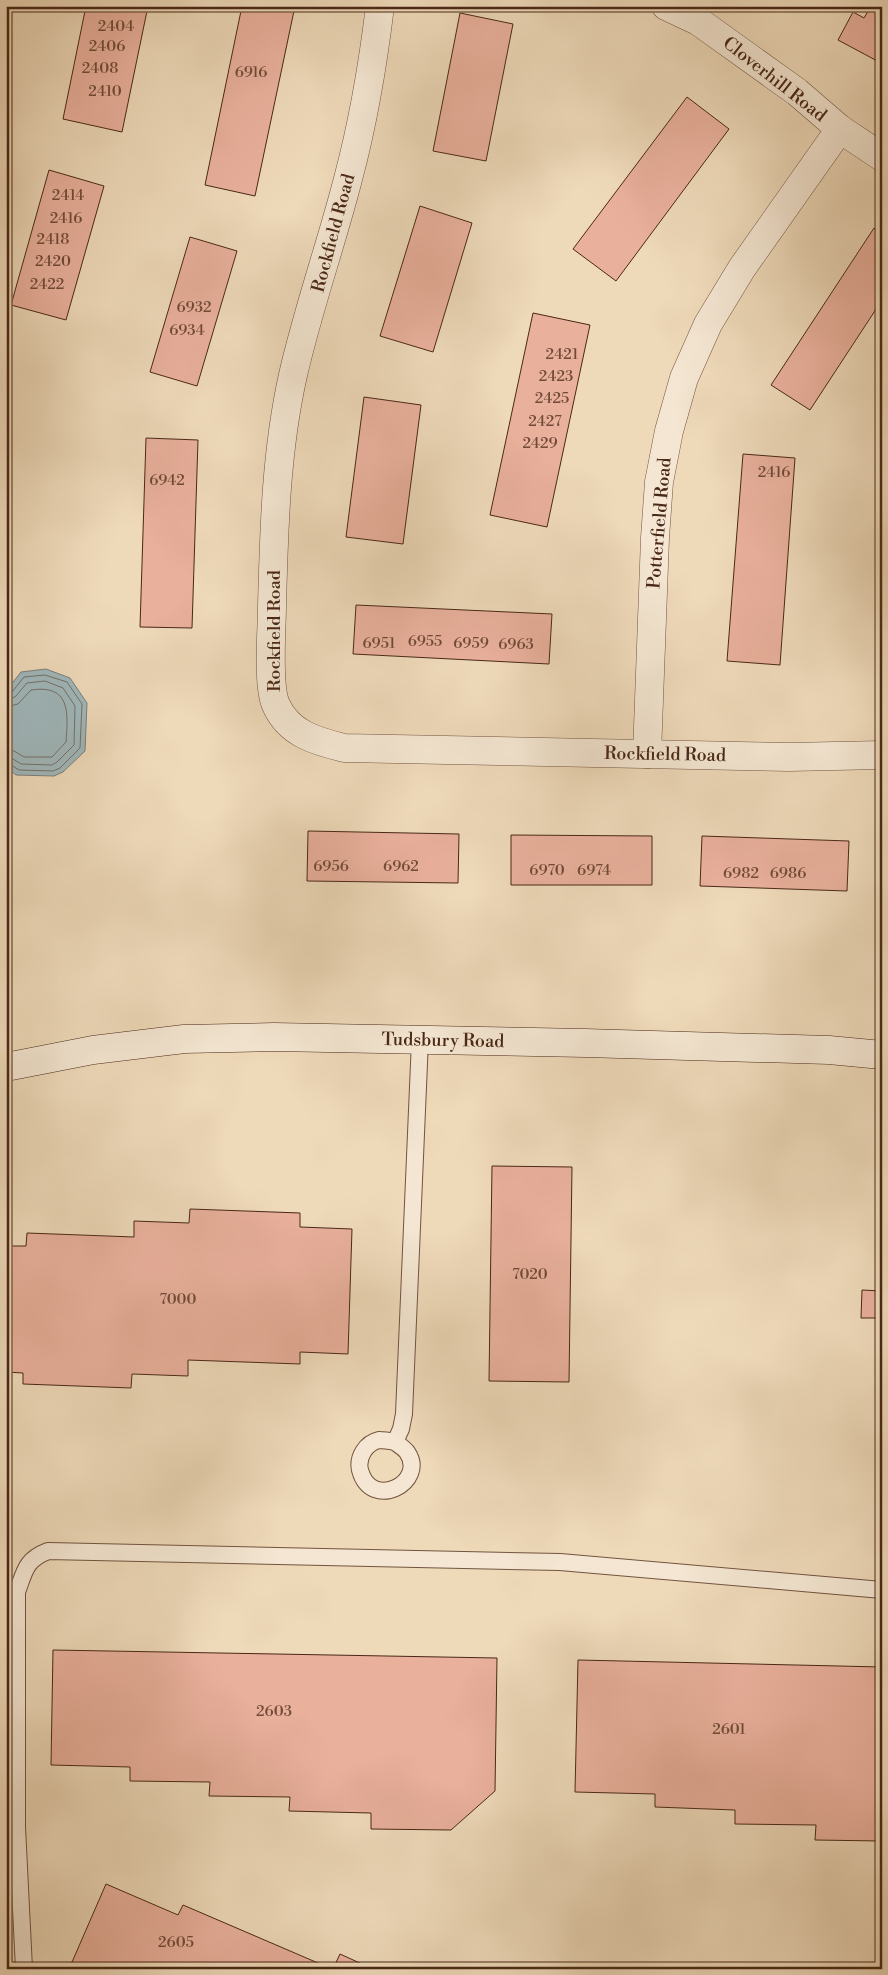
<svg xmlns="http://www.w3.org/2000/svg" width="888" height="1975" font-family="'Libre Bodoni',serif">
<style>
.water{fill:#9fb7bb;stroke:#7d7e79}
.lines{fill:none;stroke-linecap:round;stroke-linejoin:round}
.shore{stroke:#747068;stroke-width:1}
.building{fill:#e9b09c;stroke:#492816}
.lane-casing{stroke:#72543f;stroke-width:18}
.street-casing{stroke:#72543f;stroke-width:29}
.secondary-casing{stroke:#492816;stroke-width:29}
.lane{stroke:#f4e6d2;stroke-width:16}
.street{stroke:#f4e6d2;stroke-width:28}
.secondary{stroke:#f4e6d2;stroke-width:28}
.labels{text-anchor:middle;stroke-width:4.5;stroke-linejoin:round;paint-order:stroke}
.number-label{font-size:15px;fill:#714a38}
.street-label{font-size:18px;fill:#492816;stroke:#f4e6d2}
</style>
<rect width="100%" height="100%" fill="#eed9b9"/>
<filter id="stains"><feTurbulence type="fractalNoise" baseFrequency=".004" numOctaves="4"/><feColorMatrix values="0 0 0 0 .2 0 0 0 0 .09 0 0 0 0 .02 0 0 0 .5 -.17"/></filter>
<radialGradient id="worn" r=".72"><stop offset=".6" stop-color="#630" stop-opacity="0"/><stop offset="1" stop-color="#630" stop-opacity=".3"/></radialGradient>
<path class="water" d="M46,669L70,678L87,703L85,751L63,772L54,776L16,775L6,767V691L21,672Z"/>
<g class="lines">
<g class="shore">
<path d="M6,693L12,692L24,677L45,675L67,682L82,704L80,748L60,768L53,771L19,770L11,765L6,764"/>
<path d="M6,700L15,697L27,683L45,681L63,688L75,706L74,745L57,762L52,765L21,764L13,759L6,757"/>
<path d="M6,707L18,704L31,690C71,684 68,713 66,742L52,757H24L14,751L6,750"/>
</g>
</g>
<g class="building">
<path d="M86,6H148L122,132L63,119Z"/>
<path d="M242,6H295L255,196L205,185Z"/>
<path d="M870,8L882,14L881,63L838,40L853,12L864,18Z"/>
<path d="M460,13L513,24L486,161L433,151Z"/>
<path d="M687,97L729,129L616,281L573,249Z"/>
<path d="M49,170L104,186L66,320L11,305Z"/>
<path d="M420,206L472,223L433,352L380,336Z"/>
<path d="M874,228L882,233V300L810,410L771,385Z"/>
<path d="M190,237L237,251L197,386L150,372Z"/>
<path d="M533,313L590,325L547,527L490,515Z"/>
<path d="M364,397L421,405L403,544L346,537Z"/>
<path d="M146,438L198,440L192,628L140,627Z"/>
<path d="M743,454L795,458L780,665L727,661Z"/>
<path d="M356,605L552,614L549,664L353,654Z"/>
<path d="M308,831L459,834L458,883L307,881Z"/>
<path d="M511,835L652,836V885H511Z"/>
<path d="M702,836L849,841L847,891L700,886Z"/>
<path d="M492,1166L572,1167L569,1382L489,1381Z"/>
<path d="M190,1209L300,1213V1227L352,1229L348,1354L300,1352V1364L188,1360V1376L132,1374L131,1388L23,1384V1373L6,1372V1246H26L27,1233L134,1237V1221L189,1223Z"/>
<path d="M862,1290L882,1291V1318H861Z"/>
<path d="M53,1650L497,1658L495,1791L451,1830L371,1829V1813L289,1811L290,1797L209,1796L210,1782L130,1781V1767L51,1765Z"/>
<path d="M578,1660L882,1667V1841L815,1840L816,1825L735,1824V1810L655,1807V1794L575,1792Z"/>
<path d="M106,1884L178,1915L183,1905L332,1969H69Z"/>
<path d="M340,1954L373,1969H333Z"/>
</g>
<g class="lines">
<defs>
<g id="lane">
<path d="M395,1442C399,1445 404,1448 407,1452C428,1482 371,1512 360,1470C357,1457 366,1443 379,1440C384,1440 390,1441 395,1442L401,1429L404,1414L420,1040"/>
<path d="M24,1969L17,1827V1592C25,1571 25,1560 48,1551L560,1562L882,1590"/>
</g>
<g id="street">
<path d="M380,6C373,64 363,123 348,179C331,245 308,309 293,375C276,451 274,528 272,606C272,630 267,685 276,705C289,734 316,741 344,748L789,757L882,755"/>
<path d="M666,6L698,21L797,92L840,129L882,157"/>
<path d="M647,754L655,538L659,482L669,431L684,378L708,324L742,268L840,129"/>
</g>
<path id="secondary" d="M6,1067L93,1050L184,1039L274,1037L585,1043L829,1050L882,1055"/>
</defs>
<use href="#lane" class="lane-casing"/>
<use href="#street" class="street-casing"/>
<use href="#secondary" class="secondary-casing"/>
<use href="#lane" class="lane"/>
<use href="#street" class="street"/>
<use href="#secondary" class="secondary"/>
</g>
<g class="labels">
<g class="number-label">
<text x="116" y="31">2404</text>
<text x="107" y="51">2406</text>
<text x="100" y="73">2408</text>
<text x="251" y="77">6916</text>
<text x="105" y="96">2410</text>
<text x="68" y="200">2414</text>
<text x="66" y="223">2416</text>
<text x="53" y="244">2418</text>
<text x="53" y="266">2420</text>
<text x="47" y="289">2422</text>
<text x="194" y="312">6932</text>
<text x="187" y="335">6934</text>
<text x="562" y="359">2421</text>
<text x="556" y="381">2423</text>
<text x="552" y="403">2425</text>
<text x="545" y="426">2427</text>
<text x="540" y="448">2429</text>
<text x="774" y="477">2416</text>
<text x="167" y="485">6942</text>
<text x="425" y="646">6955</text>
<text x="379" y="648">6951</text>
<text x="471" y="648">6959</text>
<text x="516" y="649">6963</text>
<text x="331" y="871">6956</text>
<text x="401" y="871">6962</text>
<text x="547" y="875">6970</text>
<text x="594" y="875">6974</text>
<text x="741" y="878">6982</text>
<text x="788" y="878">6986</text>
<text x="530" y="1279">7020</text>
<text x="178" y="1304">7000</text>
<text x="274" y="1716">2603</text>
<text x="729" y="1734">2601</text>
<text x="176" y="1947">2605</text>
</g>
<g class="street-label">
<text transform="translate(775 79) rotate(38)" y="6">Cloverhill Road</text>
<text transform="translate(333 233) rotate(-75)" y="6">Rockfield Road</text>
<text transform="translate(659 523) rotate(-85)" y="6">Potterfield Road</text>
<text transform="translate(274 631) rotate(-90)" y="6">Rockfield Road</text>
<text transform="translate(665 754) rotate(1)" y="6">Rockfield Road</text>
<text transform="translate(443 1040) rotate(1)" y="6">Tudsbury Road</text>
</g>
</g>
<rect width="888" height="1975" fill="none" stroke="#eed9b9" stroke-width="25"/>
<rect x="8" y="8" width="873" height="1960" fill="none" stroke="#492816" stroke-width="2.5"/>
<rect x="12" y="12" width="863" height="1950" fill="none" stroke="#492816"/>
<rect width="100%" height="100%" filter="url(#stains)"/>
<rect width="100%" height="100%" fill="url(#worn)"/>
</svg>
